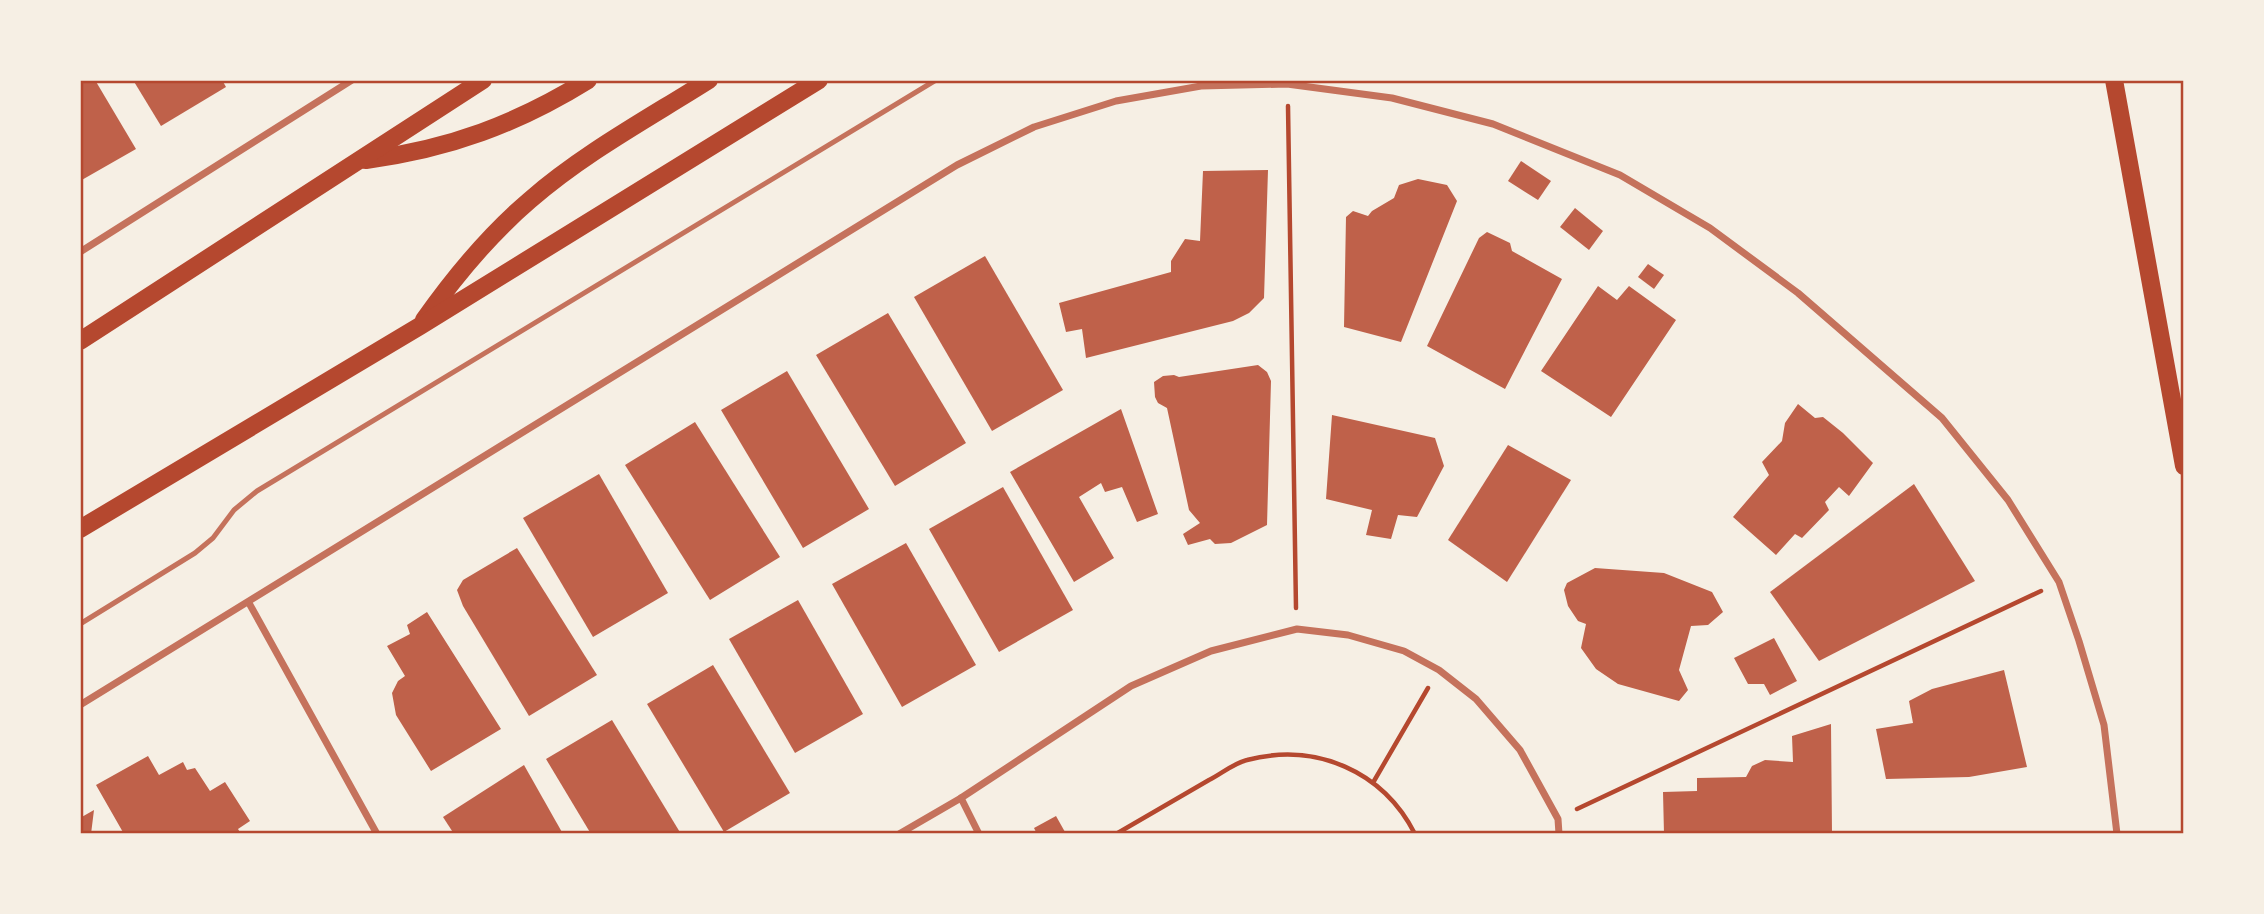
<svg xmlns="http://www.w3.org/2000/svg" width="2264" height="914" font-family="'Roboto Condensed',sans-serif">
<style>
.building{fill:#bf614a}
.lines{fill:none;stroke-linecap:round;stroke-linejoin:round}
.path{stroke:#b5482f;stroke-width:4.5}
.service{stroke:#c5725c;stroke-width:5}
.minor{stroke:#c5725c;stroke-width:7}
.primary{stroke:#b5482f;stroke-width:18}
.neatline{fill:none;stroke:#b5482f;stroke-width:2.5}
</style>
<rect width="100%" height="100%" fill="#f6efe4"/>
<g class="building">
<path d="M80,80H95L136,149L80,181Z"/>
<path d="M133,80H222L226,87L161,126Z"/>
<path d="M1521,161L1551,181L1538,200L1508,181Z"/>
<path d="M1268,170L1264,298L1249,313L1233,321L1086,358L1082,329L1066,332L1059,303L1171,272V261L1185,239L1200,241L1203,171Z"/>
<path d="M1418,179L1447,185L1457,201L1401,342L1344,327L1346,217L1353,211L1368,216L1372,211L1394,198L1399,185Z"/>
<path d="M1575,208L1603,231L1589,250L1560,227Z"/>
<path d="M1487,232L1510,243L1512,251L1562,279L1505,389L1427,346L1479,238Z"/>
<path d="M985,256L1063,390L992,431L914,297Z"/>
<path d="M1648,264L1664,275L1654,289L1638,277Z"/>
<path d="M1598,286L1617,300L1629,286L1676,320L1611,417L1541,371Z"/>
<path d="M888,313L966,443L895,486L816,355Z"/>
<path d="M1258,365L1267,372L1271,381L1267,525L1231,543L1215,544L1210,539L1188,545L1183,534L1200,523L1189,510L1167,408L1158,403L1155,397L1154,382L1163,376L1174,375L1179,377Z"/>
<path d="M787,371L869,509L803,548L721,410Z"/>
<path d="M1798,404L1815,418L1823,417L1843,433L1873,463L1849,496L1839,487L1825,502L1829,510L1802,538L1795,534L1776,555L1733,517L1769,475L1762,462L1782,441L1785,423Z"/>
<path d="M1121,409L1158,514L1137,522L1122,487L1105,492L1101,483L1079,497L1114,558L1074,582L1010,472Z"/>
<path d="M1332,415L1435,438L1444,466L1417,517L1398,515L1391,539L1366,535L1372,510L1326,499Z"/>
<path d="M695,422L780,557L710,600L625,465Z"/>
<path d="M1508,445L1571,480L1507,582L1448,540Z"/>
<path d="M599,474L668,593L593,637L523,518Z"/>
<path d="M1914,484L1975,581L1819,661L1770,592Z"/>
<path d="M1003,487L1073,610L999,652L929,529Z"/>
<path d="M906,543L976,665L902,707L832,584Z"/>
<path d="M517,548L597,675L529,716L463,606L457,590L463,580Z"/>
<path d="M1595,568L1664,573L1712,592L1723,612L1708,625L1691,626L1679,670L1688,690L1679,701L1618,684L1596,669L1581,648L1586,624L1578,621L1568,606L1564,590L1567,583Z"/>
<path d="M798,600L863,714L795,753L729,639Z"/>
<path d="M427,612L501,729L431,771L396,715L392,693L398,681L405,676L387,646L410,634L407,625Z"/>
<path d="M1774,638L1797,681L1770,695L1764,684H1748L1734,658Z"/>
<path d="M713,665L790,793L724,832L647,704Z"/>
<path d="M2004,670L2027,767L1969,777L1886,779L1876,729L1913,723L1909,701L1932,689Z"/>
<path d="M612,720L681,834H591L546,759Z"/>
<path d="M1831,724L1832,834H1664L1663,792L1697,791V778L1746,777L1752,766L1765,760L1793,762L1792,736Z"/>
<path d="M148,756L159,775L183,762L187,770L195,768L210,791L225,782L250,821L238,829L241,834H124L96,785Z"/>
<path d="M524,765L563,834H454L443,817Z"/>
<path d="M94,810L91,834H80V818Z"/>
<path d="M1056,816L1065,832L1037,834L1034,828Z"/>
</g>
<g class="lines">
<g class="path">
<path d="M1288,106L1296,608"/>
<path d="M1374,781L1428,688"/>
<path d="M1577,809L2041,591"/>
<path d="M1116,834C1147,816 1178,798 1209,780C1221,774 1234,763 1247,760C1316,742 1383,771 1415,834"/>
</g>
<path class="service" d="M80,624L195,553L213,538L234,510L257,491L936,80"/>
<g class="minor">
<path d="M80,252L352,80"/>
<path d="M249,603L377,834"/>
<path d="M80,705L957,165L1034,127L1116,101L1201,86L1287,84L1392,98L1493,124L1620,175L1710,228L1798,293L1942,418L2008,500L2059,582L2079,641L2104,725L2117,834"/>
<path d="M961,798L979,834"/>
<path d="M899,834L961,798L1131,686L1211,651L1297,629L1348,635L1404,651L1439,670L1476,699L1520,750L1558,819L1559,834"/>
</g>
<g class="primary">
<path d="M2114,80L2184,466"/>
<path d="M366,160C449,149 517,124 588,80"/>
<path d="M424,320C455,276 489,235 530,200C584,153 649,118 709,80"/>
<path d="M80,341L483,80"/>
<path d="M80,529L420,326L819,80"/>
</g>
</g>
<rect width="2264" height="914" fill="none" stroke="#f6efe4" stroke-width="164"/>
<rect x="82" y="82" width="2100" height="750" class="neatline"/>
</svg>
